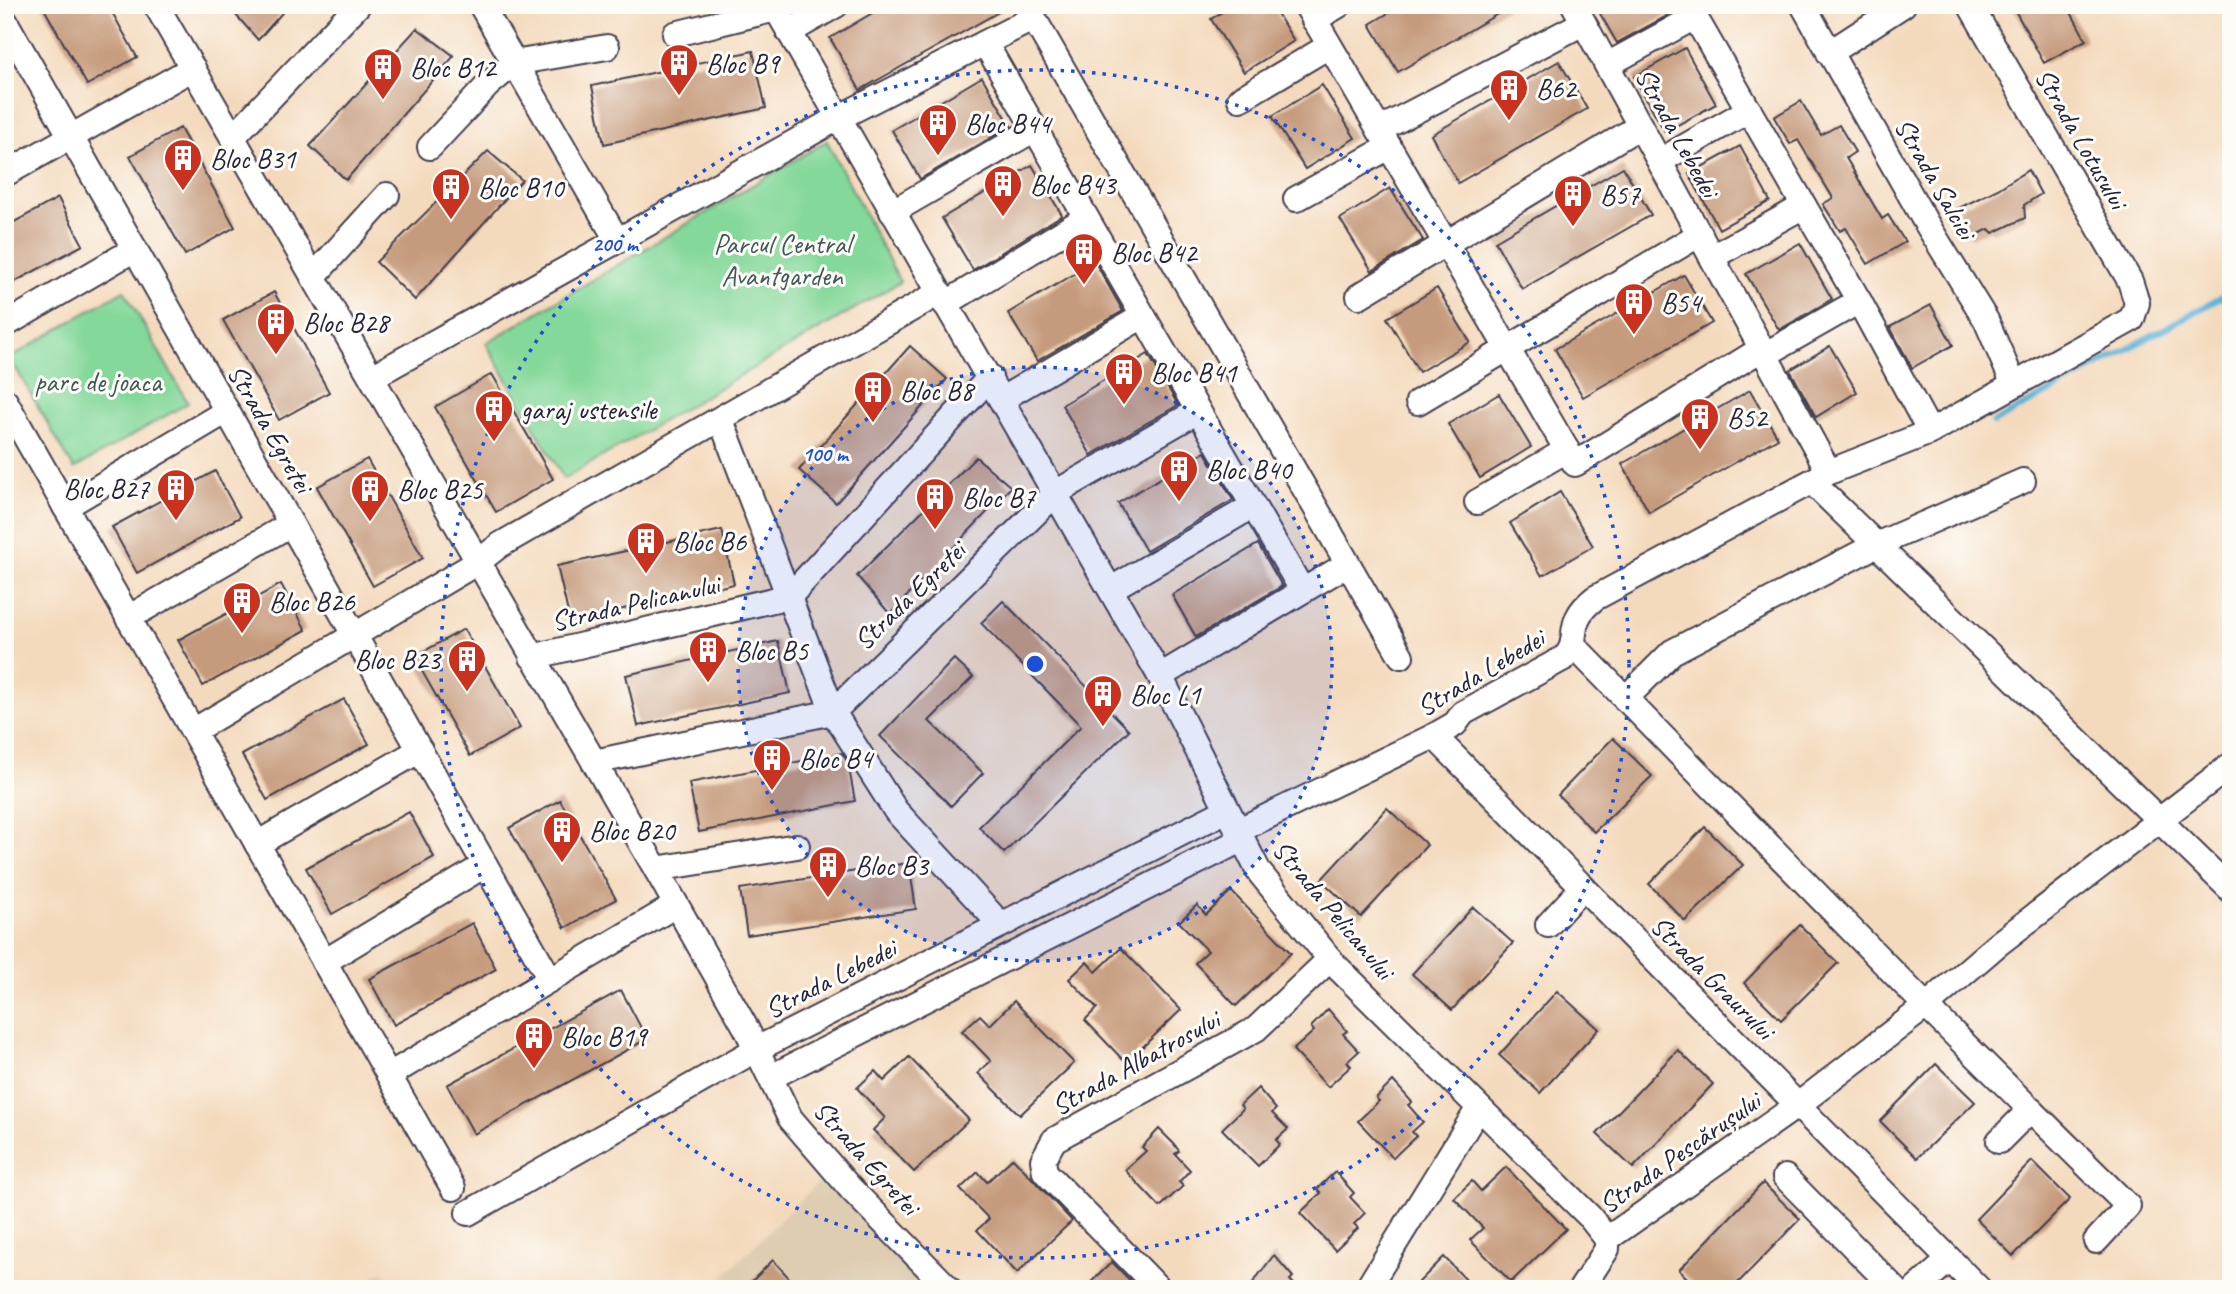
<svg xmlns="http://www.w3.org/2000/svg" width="2236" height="1294" font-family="Caveat,sans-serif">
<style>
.built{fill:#dfcdb2}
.green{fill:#84d89a;stroke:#537d6a;stroke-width:2}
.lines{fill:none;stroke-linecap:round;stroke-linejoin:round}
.stream{stroke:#5ab3d7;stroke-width:6}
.building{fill:#c69b7d}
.minor-casing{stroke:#423e4e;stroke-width:28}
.minor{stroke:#fff;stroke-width:24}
.ring{fill:none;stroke:#1d4ed8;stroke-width:3.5;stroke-dasharray:3.5 7}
.labels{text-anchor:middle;stroke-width:6;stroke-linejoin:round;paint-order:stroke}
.poi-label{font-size:28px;fill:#22223b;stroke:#fdfcf7;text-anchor:start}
.street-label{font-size:28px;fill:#22223b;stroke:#fdfcf7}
.park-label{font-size:28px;fill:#3f5958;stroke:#fdfcf7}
.centre{fill:#1d4ed8;stroke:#fdfcf7;stroke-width:3.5}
.ring-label{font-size:21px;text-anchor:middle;font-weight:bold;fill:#1d4ed8;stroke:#fdfcf7;stroke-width:6;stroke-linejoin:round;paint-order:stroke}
</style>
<rect width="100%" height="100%" fill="#fdfcf7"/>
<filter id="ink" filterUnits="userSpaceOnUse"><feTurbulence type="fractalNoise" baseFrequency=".0143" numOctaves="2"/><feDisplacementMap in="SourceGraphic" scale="14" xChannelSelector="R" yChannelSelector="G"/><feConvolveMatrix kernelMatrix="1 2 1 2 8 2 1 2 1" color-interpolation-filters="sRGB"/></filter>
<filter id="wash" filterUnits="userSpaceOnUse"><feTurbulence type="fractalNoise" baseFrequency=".00686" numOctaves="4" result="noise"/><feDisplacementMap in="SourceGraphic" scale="28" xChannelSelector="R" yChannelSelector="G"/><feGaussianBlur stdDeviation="1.57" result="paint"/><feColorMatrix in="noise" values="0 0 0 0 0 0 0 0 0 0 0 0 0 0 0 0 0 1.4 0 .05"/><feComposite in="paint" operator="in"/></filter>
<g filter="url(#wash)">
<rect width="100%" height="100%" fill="#f4dabd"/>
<g class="built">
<path d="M829,1172L946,1289H710Z"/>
<path d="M382,1271L402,1289H357Z"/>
</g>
<g class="green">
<path d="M827,141L900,282L564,479L486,343Z"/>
<path d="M124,290L188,403L74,469L10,358Z"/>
</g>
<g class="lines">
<path class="stream" d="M1993,423L2231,292"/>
</g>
<g id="blocks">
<g class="building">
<path d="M42,5H108L137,57L87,85Z"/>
<path d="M227,5H289L258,40Z"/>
<path d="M886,5H1011L860,90L830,38Z"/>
<path d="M1233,5H1272L1294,41L1244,72L1211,19Z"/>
<path d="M1402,5H1513L1398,72L1370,24Z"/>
<path d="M1595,5H1661L1667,16L1617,43Z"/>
<path d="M2012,5H2067L2086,40L2044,63Z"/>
<path d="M417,28L454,56L346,180L310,146Z"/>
<path d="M1685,48L1716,104L1665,132L1634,77Z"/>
<path d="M753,51L766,108L604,144L592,86Z"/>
<path d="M1559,61L1587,109L1458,183L1431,135Z"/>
<path d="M982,77L1011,126L920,179L892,130Z"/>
<path d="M1322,85L1355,138L1305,169L1272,116Z"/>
<path d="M1801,101L1821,135L1839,125L1855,152L1846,158L1882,219L1888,215L1905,242L1868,264L1846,228L1840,231L1823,204L1833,198L1798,140L1790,144L1774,117Z"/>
<path d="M180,128L235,227L185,255L130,156Z"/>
<path d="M1740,146L1770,201L1719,229L1689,174Z"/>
<path d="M488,151L522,180L415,300L376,262Z"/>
<path d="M1032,165L1062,215L973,270L942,218Z"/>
<path d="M1623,167L1651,215L1522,289L1495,241Z"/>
<path d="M2028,170L2041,194L2024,205L2025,218L1993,233L1989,229L1971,238L1957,209L1998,189Z"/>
<path d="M1390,188L1423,240L1372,271L1340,219Z"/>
<path d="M58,198L83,245L5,287V227Z"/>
<path d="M1800,243L1832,299L1779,330L1746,274Z"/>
<path d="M1095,262L1123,311L1037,361L1008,313Z"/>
<path d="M1684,275L1712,323L1583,397L1555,349Z"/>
<path d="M1437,288L1470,342L1419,372L1387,318Z"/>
<path d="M274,292L329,392L279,420L223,320Z"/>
<path d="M1931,305L1953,345L1912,368L1890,327Z"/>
<path d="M910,346L947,379L836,503L799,470Z"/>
<path d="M1830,346L1857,392L1816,417L1790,370Z"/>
<path d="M1148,354L1178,405L1091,455L1062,405Z"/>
<path d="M492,374L553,479L496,512L435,407Z"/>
<path d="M1750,390L1778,438L1649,512L1622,464Z"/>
<path d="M1499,394L1531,447L1480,478L1448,424Z"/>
<path d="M1205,452L1233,500L1146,551L1118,503Z"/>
<path d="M976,457L1011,487L890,614L857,576Z"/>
<path d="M367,459L423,558L373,586L317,487Z"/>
<path d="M215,471L240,517L137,573L112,527Z"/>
<path d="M1560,492L1593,546L1542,576L1510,523Z"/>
<path d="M722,530L734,584L570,621L557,566Z"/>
<path d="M1258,544L1282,586L1196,637L1172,595Z"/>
<path d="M281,584L306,630L203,686L178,640Z"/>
<path d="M1003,601L1129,730L1004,853L979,827L1081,726L981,623Z"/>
<path d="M464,629L520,728L470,756L414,657Z"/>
<path d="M778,641L790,693L638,726L626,675Z"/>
<path d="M954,659L973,677L929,721L983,773L951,806L880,736Z"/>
<path d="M344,699L369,744L267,800L242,755Z"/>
<path d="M1613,738L1652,776L1594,832L1558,795Z"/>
<path d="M842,753L848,763L855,801L699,832L689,783Z"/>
<path d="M560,800L616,899L565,928L509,828Z"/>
<path d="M1387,808L1427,845L1361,917L1321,880Z"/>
<path d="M409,812L434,857L332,914L306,868Z"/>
<path d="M1705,827L1743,865L1685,921L1649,884Z"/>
<path d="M909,863L916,909L747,935L740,889Z"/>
<path d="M1231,891L1291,953L1236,1006L1195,963L1208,951L1179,922L1197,905L1206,915Z"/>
<path d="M1473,907L1513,943L1452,1010L1412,974Z"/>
<path d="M472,923L496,969L394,1025L369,979Z"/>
<path d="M1800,925L1838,963L1781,1020L1744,983Z"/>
<path d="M1121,948L1181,1010L1126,1063L1085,1020L1097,1008L1069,979L1087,962L1096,972Z"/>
<path d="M621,990L647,1039L474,1134L447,1085Z"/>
<path d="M1557,991L1599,1029L1540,1093L1499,1055Z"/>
<path d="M1014,1001L1074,1063L1020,1115L978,1073L991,1061L962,1031L980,1015L990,1025Z"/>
<path d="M1328,1009L1347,1031L1343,1034L1359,1051L1347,1062L1351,1066L1328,1087L1293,1050L1314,1031L1311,1027Z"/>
<path d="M1678,1050L1713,1084L1633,1168L1597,1134Z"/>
<path d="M909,1057L969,1120L914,1172L873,1130L885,1118L857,1088L875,1071L884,1081Z"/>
<path d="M1936,1064L1975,1102L1917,1158L1880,1121Z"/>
<path d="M1393,1081L1412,1102L1408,1105L1423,1122L1412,1132L1416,1136L1393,1158L1358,1121L1379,1101L1376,1098Z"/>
<path d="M1258,1088L1276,1109L1272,1113L1288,1129L1276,1140L1280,1144L1258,1166L1222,1129L1243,1109L1240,1105Z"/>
<path d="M1159,1129L1174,1144L1179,1151L1175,1154L1190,1170L1179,1182L1183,1186L1160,1207L1125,1170L1146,1151L1142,1147Z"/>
<path d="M1013,1158L1072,1221L1017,1273L977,1230L989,1219L960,1189L978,1172L987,1182Z"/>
<path d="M2032,1161L2070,1199L2013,1256L1976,1219Z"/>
<path d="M1506,1167L1566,1229L1511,1282L1470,1240L1483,1228L1454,1198L1472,1181L1481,1191Z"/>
<path d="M1335,1172L1354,1193L1350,1197L1365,1213L1354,1224L1358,1228L1335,1250L1300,1213L1321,1193L1317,1189Z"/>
<path d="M1763,1183L1800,1219L1732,1289H1698L1679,1270Z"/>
<path d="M1274,1255L1293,1277L1290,1280L1298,1289H1248Z"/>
<path d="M1444,1257L1475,1289H1412Z"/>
<path d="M773,1260L799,1289H744Z"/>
<path d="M1112,1262L1138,1289H1084Z"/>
</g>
</g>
</g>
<g filter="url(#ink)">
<use href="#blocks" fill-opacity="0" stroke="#423e4e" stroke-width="2"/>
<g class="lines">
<defs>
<g id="minor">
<path d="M156,5L656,869L746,1028L790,1118L851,1189L949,1289"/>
<path d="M481,5L617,240"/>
<path d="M774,5L1160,676L1259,872L1334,964L1589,1216L1607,1239"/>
<path d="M1026,5L1401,656"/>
<path d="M1306,5L1575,464L1763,348"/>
<path d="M1574,5L1829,472"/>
<path d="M1688,5L1859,301L1930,432"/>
<path d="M1803,5L1925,221L1986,320L2013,383"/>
<path d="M1314,20L1339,5"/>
<path d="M5,21L550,979"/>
<path d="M789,32L836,5"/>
<path d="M675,34L776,9"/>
<path d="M985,43L1302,590"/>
<path d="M1829,53L1903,5"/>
<path d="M1607,65L1695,17"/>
<path d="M1240,99L1329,46"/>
<path d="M1379,130L1583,23"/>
<path d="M233,137L358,5"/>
<path d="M430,147L488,85L514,63L607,47"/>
<path d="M1660,161L1749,110"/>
<path d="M5,174L193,68"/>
<path d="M1296,199L1389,147"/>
<path d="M892,212L1035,129"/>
<path d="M1712,257L1804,206"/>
<path d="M313,277L387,195"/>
<path d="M1359,296L1640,126"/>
<path d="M945,304L1086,218"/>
<path d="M5,325L135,249"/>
<path d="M1766,354L1859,301"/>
<path d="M372,377L838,118L1034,18"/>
<path d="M1002,399L1143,316"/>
<path d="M5,401L453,1188"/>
<path d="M1418,402L1700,234"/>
<path d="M721,420L833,712L896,811L1001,925"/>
<path d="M1812,482L2231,890"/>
<path d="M1477,502L1567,450"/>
<path d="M65,507L227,411"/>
<path d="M1111,589L1253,506"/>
<path d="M128,618L291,524"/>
<path d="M1574,646L1926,1006L2128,1206L2096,1241"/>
<path d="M532,657L790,596L990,377"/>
<path d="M1160,676L1346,565"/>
<path d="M1625,699L1672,652L1876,545L2023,481"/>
<path d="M193,731L478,562L500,545L939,293"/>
<path d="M1434,736L1979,1289"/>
<path d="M594,762L833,712L1057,492L1198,411"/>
<path d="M1237,831L1434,736L1455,724L1463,713L1564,658C1583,641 1562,623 1595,598L1829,472L1930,432L2132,319L2137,303L2130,281L1970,5"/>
<path d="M257,844L420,750"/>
<path d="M656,869L797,846"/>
<path d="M1548,925L1583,887"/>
<path d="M324,962L485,865"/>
<path d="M389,1075L676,905"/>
<path d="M771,1077L1241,840"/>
<path d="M1999,1141L2031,1109"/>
<path d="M1785,1177L1895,1289"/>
<path d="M468,1213L757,1049L1227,810"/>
<path d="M1607,1239L1798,1105L1926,1006L1998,944L2231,765"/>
<path d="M1159,1289L1045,1172L1043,1160L1054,1140L1256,1029L1330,959"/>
<path d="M1367,1289L1478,1109"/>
<path d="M1581,1289L1607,1249V1239"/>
<path d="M1916,1289L1949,1260"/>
</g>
</defs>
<use href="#minor" class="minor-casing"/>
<use href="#minor" class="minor"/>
</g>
</g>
<circle cx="1035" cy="664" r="297" fill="#1d4ed8" fill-opacity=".12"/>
<g class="ring">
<circle cx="1035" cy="664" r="297"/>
<circle cx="1035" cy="664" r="594"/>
</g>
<defs>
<symbol id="building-pin" viewBox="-11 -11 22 30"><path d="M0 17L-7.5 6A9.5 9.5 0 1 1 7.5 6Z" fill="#c8321e" stroke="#fdfcf7"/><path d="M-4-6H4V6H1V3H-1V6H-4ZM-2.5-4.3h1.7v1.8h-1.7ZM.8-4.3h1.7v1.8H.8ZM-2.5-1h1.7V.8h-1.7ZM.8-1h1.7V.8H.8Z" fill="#fff"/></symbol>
</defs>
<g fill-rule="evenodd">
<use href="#building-pin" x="657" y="41" width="44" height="60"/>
<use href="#building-pin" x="361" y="45" width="44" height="60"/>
<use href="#building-pin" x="1487" y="66" width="44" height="60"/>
<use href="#building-pin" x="916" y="101" width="44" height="60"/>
<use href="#building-pin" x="161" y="136" width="44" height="60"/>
<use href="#building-pin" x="981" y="162" width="44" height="60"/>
<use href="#building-pin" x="429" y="165" width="44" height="60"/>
<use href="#building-pin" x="1551" y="172" width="44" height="60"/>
<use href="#building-pin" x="1062" y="230" width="44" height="60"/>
<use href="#building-pin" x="1612" y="280" width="44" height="60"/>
<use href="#building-pin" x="254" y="300" width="44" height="60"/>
<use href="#building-pin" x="1102" y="350" width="44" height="60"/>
<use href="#building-pin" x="851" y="368" width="44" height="60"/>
<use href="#building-pin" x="472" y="387" width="44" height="60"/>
<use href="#building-pin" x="1678" y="395" width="44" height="60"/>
<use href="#building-pin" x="1157" y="447" width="44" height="60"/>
<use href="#building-pin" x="154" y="466" width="44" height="60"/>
<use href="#building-pin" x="348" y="467" width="44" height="60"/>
<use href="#building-pin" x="913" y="475" width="44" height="60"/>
<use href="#building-pin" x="624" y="519" width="44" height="60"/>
<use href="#building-pin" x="220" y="579" width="44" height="60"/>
<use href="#building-pin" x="686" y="628" width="44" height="60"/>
<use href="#building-pin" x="445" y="637" width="44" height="60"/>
<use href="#building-pin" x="1081" y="672" width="44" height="60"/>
<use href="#building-pin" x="750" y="736" width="44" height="60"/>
<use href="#building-pin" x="540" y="808" width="44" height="60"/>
<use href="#building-pin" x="806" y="843" width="44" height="60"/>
<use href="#building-pin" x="512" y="1014" width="44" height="60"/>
</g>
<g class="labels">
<g class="poi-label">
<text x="706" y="73">Bloc B9</text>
<text x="410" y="77">Bloc B12</text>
<text x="1536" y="98">B62</text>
<text x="965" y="133">Bloc B44</text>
<text x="210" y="168">Bloc B31</text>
<text x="1030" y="194">Bloc B43</text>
<text x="478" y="197">Bloc B10</text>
<text x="1600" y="204">B57</text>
<text x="1111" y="262">Bloc B42</text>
<text x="1661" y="312">B54</text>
<text x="303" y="332">Bloc B28</text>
<text x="1151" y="382">Bloc B41</text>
<text x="900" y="400">Bloc B8</text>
<text x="521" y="419">garaj ustensile</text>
<text x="1727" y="427">B52</text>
<text x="1206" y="479">Bloc B40</text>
<text x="149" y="498" text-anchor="end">Bloc B27</text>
<text x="397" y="499">Bloc B25</text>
<text x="962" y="507">Bloc B7</text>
<text x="673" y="551">Bloc B6</text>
<text x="269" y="611">Bloc B26</text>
<text x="735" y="660">Bloc B5</text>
<text x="440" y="669" text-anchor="end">Bloc B23</text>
<text x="1130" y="704">Bloc L1</text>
<text x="799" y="768">Bloc B4</text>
<text x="589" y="840">Bloc B20</text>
<text x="855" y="875">Bloc B3</text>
<text x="561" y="1046">Bloc B19</text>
</g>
<g class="street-label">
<text transform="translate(1678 132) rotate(61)" y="10">Strada Lebedei</text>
<text transform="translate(2082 138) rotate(60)" y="10">Strada Lotusului</text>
<text transform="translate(1936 178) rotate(60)" y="10">Strada Salciei</text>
<text transform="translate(271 428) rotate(60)" y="10">Strada Egretei</text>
<text transform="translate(909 595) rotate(-44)" y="10">Strada Egretei</text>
<text transform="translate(635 602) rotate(-13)" y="10">Strada Pelicanului</text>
<text transform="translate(1480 672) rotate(-31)" y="10">Strada Lebedei</text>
<text transform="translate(1334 909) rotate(50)" y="10">Strada Pelicanului</text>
<text transform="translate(1713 977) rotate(45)" y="10">Strada Graurului</text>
<text transform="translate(830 978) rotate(-27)" y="10">Strada Lebedei</text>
<text transform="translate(1135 1062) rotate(-29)" y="10">Strada Albatrosului</text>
<text transform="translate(1679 1152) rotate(-35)" y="10">Strada Pescărușului</text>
<text transform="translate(867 1157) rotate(48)" y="10">Strada Egretei</text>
</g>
<g class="park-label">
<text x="782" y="253">Parcul Central<tspan x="782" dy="32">Avantgarden</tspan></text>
<text x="98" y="391">parc de joaca</text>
</g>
</g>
<circle cx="1035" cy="664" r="10" class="centre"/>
<g class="ring-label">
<text x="615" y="251">200 m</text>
<text x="825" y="461">100 m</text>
</g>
<rect width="2236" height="1294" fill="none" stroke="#fdfcf7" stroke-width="28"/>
</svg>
